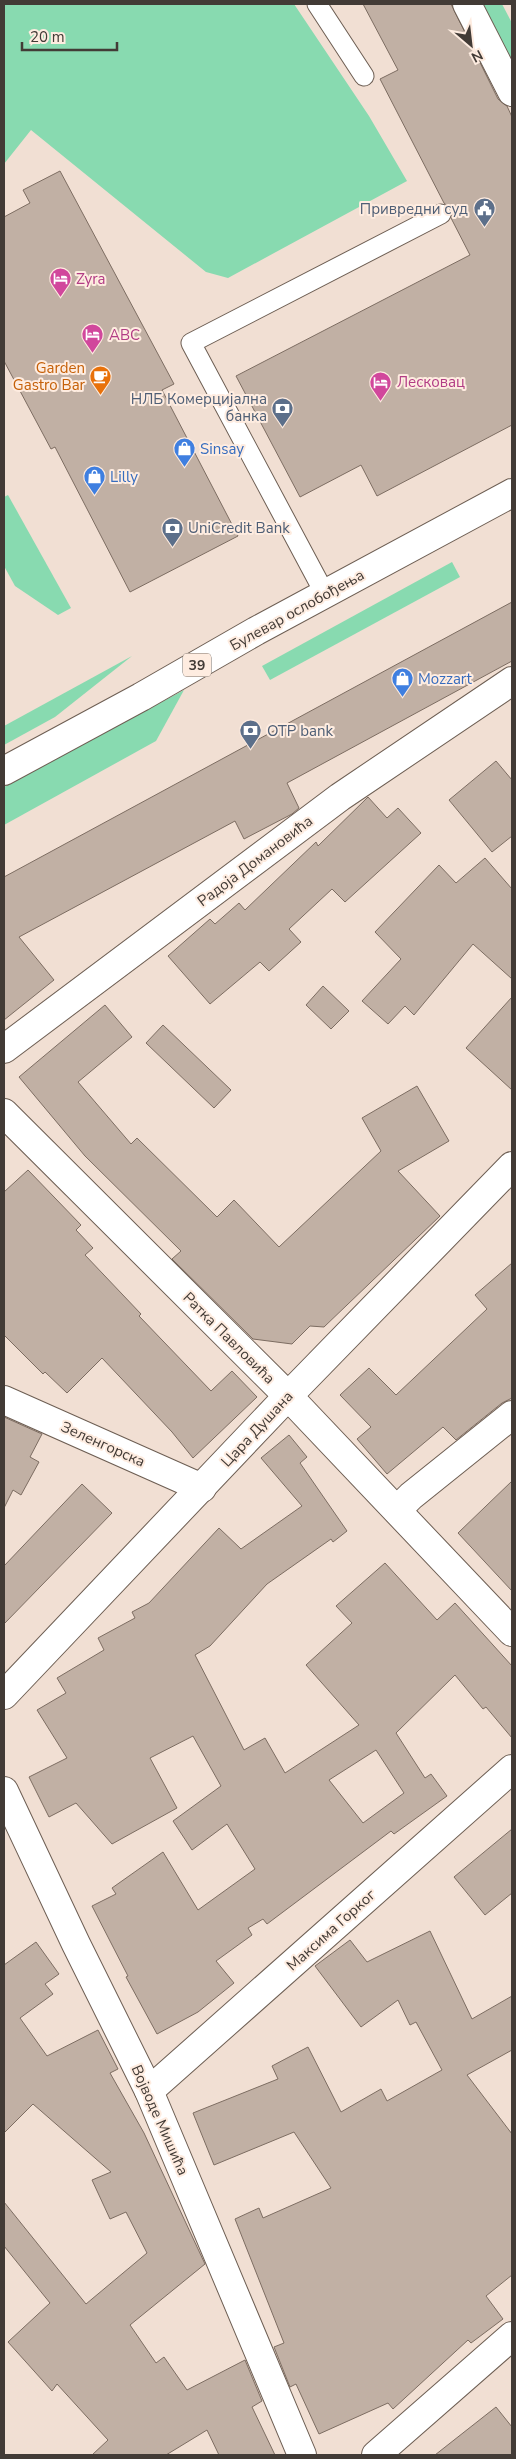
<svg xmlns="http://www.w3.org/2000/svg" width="516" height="2459" font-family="'Nunito Sans',sans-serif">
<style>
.green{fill:#88dab0}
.building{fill:#c1b0a4;stroke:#7d6d62;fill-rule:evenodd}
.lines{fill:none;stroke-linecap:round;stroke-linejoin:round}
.service-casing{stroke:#6d5e53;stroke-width:21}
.pedestrian-casing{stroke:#6d5e53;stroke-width:30}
.minor-casing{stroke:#6d5e53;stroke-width:30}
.primary-casing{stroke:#6d5e53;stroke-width:30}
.service{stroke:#fff;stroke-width:19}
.pedestrian{stroke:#fff;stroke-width:28}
.minor{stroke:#fff;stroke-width:28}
.primary{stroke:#fff;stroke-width:28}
.labels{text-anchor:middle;stroke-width:4;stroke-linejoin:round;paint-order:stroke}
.shield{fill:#feece0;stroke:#7a7069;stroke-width:1}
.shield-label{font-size:14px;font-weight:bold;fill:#423b36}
.service-label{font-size:15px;fill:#4e5e75;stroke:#feece0;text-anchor:end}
.hotel-label{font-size:15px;fill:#b23c85;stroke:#feece0;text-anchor:start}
.food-label{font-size:15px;fill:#c56008;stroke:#feece0;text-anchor:end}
.shop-label{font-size:15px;fill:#366cbe;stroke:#feece0;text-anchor:start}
.street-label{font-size:15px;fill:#423b36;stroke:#feece0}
</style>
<rect width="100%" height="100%" fill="#f1dfd3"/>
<g class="green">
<path d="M4,4H294L369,116L407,181L228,278L206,272L31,130L4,164Z"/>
<path d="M472,4H502L512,23V81Z"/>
<path d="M8,495L71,608L58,615L15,586L4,566V497Z"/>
<path d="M452,562L460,577L270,680L262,666Z"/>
<path d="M132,656L55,717L4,745V726Z"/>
<path d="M184,690L156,741L4,825V787Z"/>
</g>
<g class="building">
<path d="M363,4H451L498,99L507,106L512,117V425L377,496L361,465L300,497L236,376L470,255L451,218V209L444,203L380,79L398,70Z"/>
<path d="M60,171L174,384L162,390L238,536L130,592L55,447L51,449L4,361V217L30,203L23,190Z"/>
<path d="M512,602V661L287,783L299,808L292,814L244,839L235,821L19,937L54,980L4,1020V877Z"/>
<path d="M496,761L512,780V836L492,852L449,800Z"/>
<path d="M368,797L387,818L398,808L421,833L345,902L332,889L289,929L301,942L269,971L260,962L210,1004L168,956L210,919L215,924L239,903L245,910L316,842L318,846Z"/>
<path d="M485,858L512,889V979L473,944L414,1015L405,1006L388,1024L362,1001L401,959L375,932L439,865L456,883Z"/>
<path d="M323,986L349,1011L331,1029L306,1005Z"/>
<path d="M512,997V1090L466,1048Z"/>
<path d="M105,1005L132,1037L78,1082L131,1144L137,1138L217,1217L234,1200L279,1247L381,1151L362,1118L417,1086L449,1141L398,1171L440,1216L324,1327L310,1326L292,1344L253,1339L172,1259L181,1251L85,1156L19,1077Z"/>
<path d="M163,1025L231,1090L214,1108L146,1043Z"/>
<path d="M28,1170L81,1225L76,1230L93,1248L85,1255L141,1314L139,1316L211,1391L232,1371L257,1397L193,1458L172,1432L102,1358L67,1393L45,1372L43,1374L4,1335V1192Z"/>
<path d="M512,1263V1398L502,1403L456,1440L443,1427L387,1474L357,1439L371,1427L340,1395L369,1368L396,1395L487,1309L475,1295Z"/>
<path d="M4,1417L42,1434L30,1457L39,1462L21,1495L13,1490L4,1508Z"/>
<path d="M289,1435L307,1457L300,1463L347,1531L333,1542L331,1539L267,1584L210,1646L195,1655L244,1750L265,1738L285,1773L359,1725L306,1665L352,1623L336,1606L385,1563L437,1620L455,1603L512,1666V1738L486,1707L483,1709L455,1675L396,1733L425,1778L431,1774L447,1796L394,1834L391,1831L267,1924L263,1919L248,1928L252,1935L216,1961L234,1983L198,2012L157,2034L126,1977L128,1976L92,1906L116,1894L112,1888L163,1852L198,1910L255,1869L227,1824L192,1850L173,1821L221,1786L193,1736L150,1758L177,1808L112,1844L76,1803L49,1817L29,1777L67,1758L37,1710L66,1693L57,1678L104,1650L98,1638L135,1618L132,1612L149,1603L219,1528L241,1549L302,1506L261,1458ZM376,1750L404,1793L363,1823L329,1780Z"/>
<path d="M512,1481V1591L458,1533Z"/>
<path d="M82,1484L112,1513L4,1624V1566Z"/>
<path d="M512,1829V1893L485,1915L454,1877Z"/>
<path d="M430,1931L472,2019L512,1996V2050L467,2075L512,2134V2275L486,2296L503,2319L471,2343L468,2340L393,2409L388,2403L319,2434L296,2384L290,2387L274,2347L284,2343L235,2219L259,2208L263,2218L331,2188L294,2132L214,2165L193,2113L278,2079L272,2066L308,2047L341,2112L381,2089L387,2101L442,2070L416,2022L410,2025L398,2000L361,2027L315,1966L350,1940L367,1962Z"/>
<path d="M36,1942L59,1974L45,1984L53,1994L20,2018L47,2056L98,2030L118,2069L110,2073L144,2133L205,2264L130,2325L156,2363L164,2357L187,2390L245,2360L262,2401L252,2407L275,2455H219L207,2430L166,2455H92L108,2440L57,2384L52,2391L8,2342L50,2303L4,2246V2202L86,2304L147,2253L126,2212L110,2219L92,2180L111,2172L33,2104L4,2133V1965Z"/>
<path d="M496,2407L512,2427V2455H435Z"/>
</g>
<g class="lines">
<defs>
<g id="service">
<path d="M317,4L364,76"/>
<path d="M325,594L191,343L441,214"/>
</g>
<path id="pedestrian" d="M467,4L512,92"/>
<g id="minor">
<path d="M4,1049L340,797L512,681"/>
<path d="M4,1113L288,1396L512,1632"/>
<path d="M4,1400L202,1488"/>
<path d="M397,1510L411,1496L512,1415"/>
<path d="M4,1695L288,1396L512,1166"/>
<path d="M4,1791L76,1944L149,2091L302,2455"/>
<path d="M149,2091L512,1769"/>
<path d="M376,2455L512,2336"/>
</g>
<path id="primary" d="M4,771L141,697L256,631L512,493"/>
</defs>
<use href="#service" class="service-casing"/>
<use href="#pedestrian" class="pedestrian-casing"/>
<use href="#minor" class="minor-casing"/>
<use href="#primary" class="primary-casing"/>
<use href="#service" class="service"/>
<use href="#pedestrian" class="pedestrian"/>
<use href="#minor" class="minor"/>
<use href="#primary" class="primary"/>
</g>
<defs>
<symbol id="civic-pin" viewBox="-11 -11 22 30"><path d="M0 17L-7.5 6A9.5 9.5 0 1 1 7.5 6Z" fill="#5c6f8a" stroke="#feece0"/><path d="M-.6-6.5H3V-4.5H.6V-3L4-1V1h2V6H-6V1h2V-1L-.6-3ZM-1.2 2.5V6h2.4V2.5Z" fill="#fff"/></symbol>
<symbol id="hotel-pin" viewBox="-11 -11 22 30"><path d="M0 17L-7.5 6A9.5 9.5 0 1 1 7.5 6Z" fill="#d1479c" stroke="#feece0"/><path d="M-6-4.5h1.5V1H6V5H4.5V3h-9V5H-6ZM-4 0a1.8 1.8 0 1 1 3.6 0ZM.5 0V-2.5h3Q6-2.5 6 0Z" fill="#fff"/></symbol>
<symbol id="cafe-pin" viewBox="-11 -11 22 30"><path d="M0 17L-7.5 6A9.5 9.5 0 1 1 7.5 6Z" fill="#e8710a" stroke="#feece0"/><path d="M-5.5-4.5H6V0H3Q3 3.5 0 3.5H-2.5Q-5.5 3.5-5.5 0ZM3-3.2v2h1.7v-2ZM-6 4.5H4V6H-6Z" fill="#fff"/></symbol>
<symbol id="bank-pin" viewBox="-11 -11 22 30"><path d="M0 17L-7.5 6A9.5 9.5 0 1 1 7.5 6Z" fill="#5c6f8a" stroke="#feece0"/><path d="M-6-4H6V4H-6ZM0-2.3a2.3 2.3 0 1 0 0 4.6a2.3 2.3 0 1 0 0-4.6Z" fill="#fff"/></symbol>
<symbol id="shop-pin" viewBox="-11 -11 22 30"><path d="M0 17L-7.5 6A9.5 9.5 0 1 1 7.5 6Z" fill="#3f7fe0" stroke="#feece0"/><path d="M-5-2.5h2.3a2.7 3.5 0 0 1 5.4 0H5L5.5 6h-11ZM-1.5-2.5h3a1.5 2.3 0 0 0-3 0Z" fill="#fff"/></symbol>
</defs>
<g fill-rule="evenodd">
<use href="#civic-pin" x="472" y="196" width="25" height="34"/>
<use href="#hotel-pin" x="48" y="266" width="25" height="34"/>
<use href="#hotel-pin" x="80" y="322" width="25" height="34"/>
<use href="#cafe-pin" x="88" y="364" width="25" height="34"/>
<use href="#hotel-pin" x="368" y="370" width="25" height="34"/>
<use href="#bank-pin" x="270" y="396" width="25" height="34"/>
<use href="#shop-pin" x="172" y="436" width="25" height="34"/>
<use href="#shop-pin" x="82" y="464" width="25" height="34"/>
<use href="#bank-pin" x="160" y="516" width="25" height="34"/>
<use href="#shop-pin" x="390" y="666" width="25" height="34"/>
<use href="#bank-pin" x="238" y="718" width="25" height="34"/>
</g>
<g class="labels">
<rect class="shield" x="183" y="653.5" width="28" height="23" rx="4"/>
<g class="shield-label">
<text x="197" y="670">39</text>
</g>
<g class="service-label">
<text x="468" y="214">Привредни суд</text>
<text x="267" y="404">НЛБ Комерцијална<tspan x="267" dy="17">банка</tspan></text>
<text x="188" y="533" text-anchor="start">UniCredit Bank</text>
<text x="267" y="736" text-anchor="start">OTP bank</text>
</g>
<g class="hotel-label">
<text x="76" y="284">Zyra</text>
<text x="109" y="340">ABC</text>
<text x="397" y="387">Лесковац</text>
</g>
<g class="food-label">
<text x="85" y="373">Garden<tspan x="85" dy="17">Gastro Bar</tspan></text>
</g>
<g class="shop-label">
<text x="200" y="454">Sinsay</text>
<text x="110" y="482">Lilly</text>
<text x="418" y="684">Mozzart</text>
</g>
<g class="street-label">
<text transform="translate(297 610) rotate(-29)" y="5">Булевар ослобођења</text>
<text transform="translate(255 861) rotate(-37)" y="5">Радоја Домановића</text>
<text transform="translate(229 1338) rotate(45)" y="5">Ратка Павловића</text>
<text transform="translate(257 1429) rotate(-47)" y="5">Цара Душана</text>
<text transform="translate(103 1444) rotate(24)" y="5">Зеленгорска</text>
<text transform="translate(331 1930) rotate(-42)" y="5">Максима Горког</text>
<text transform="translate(160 2120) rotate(66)" y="5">Војводе Мишића</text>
</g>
</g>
<rect width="516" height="2459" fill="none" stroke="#423b36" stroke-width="10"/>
<g transform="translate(471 45) rotate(152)" stroke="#feece0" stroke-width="4" paint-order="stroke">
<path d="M0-4L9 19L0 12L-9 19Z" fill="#423b36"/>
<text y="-8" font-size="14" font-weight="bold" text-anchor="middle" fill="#423b36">N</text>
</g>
<path d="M22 42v8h95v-8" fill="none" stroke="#423b36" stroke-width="2.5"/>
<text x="30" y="42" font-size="15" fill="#423b36" stroke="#feece0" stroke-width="4" paint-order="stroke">20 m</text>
</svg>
